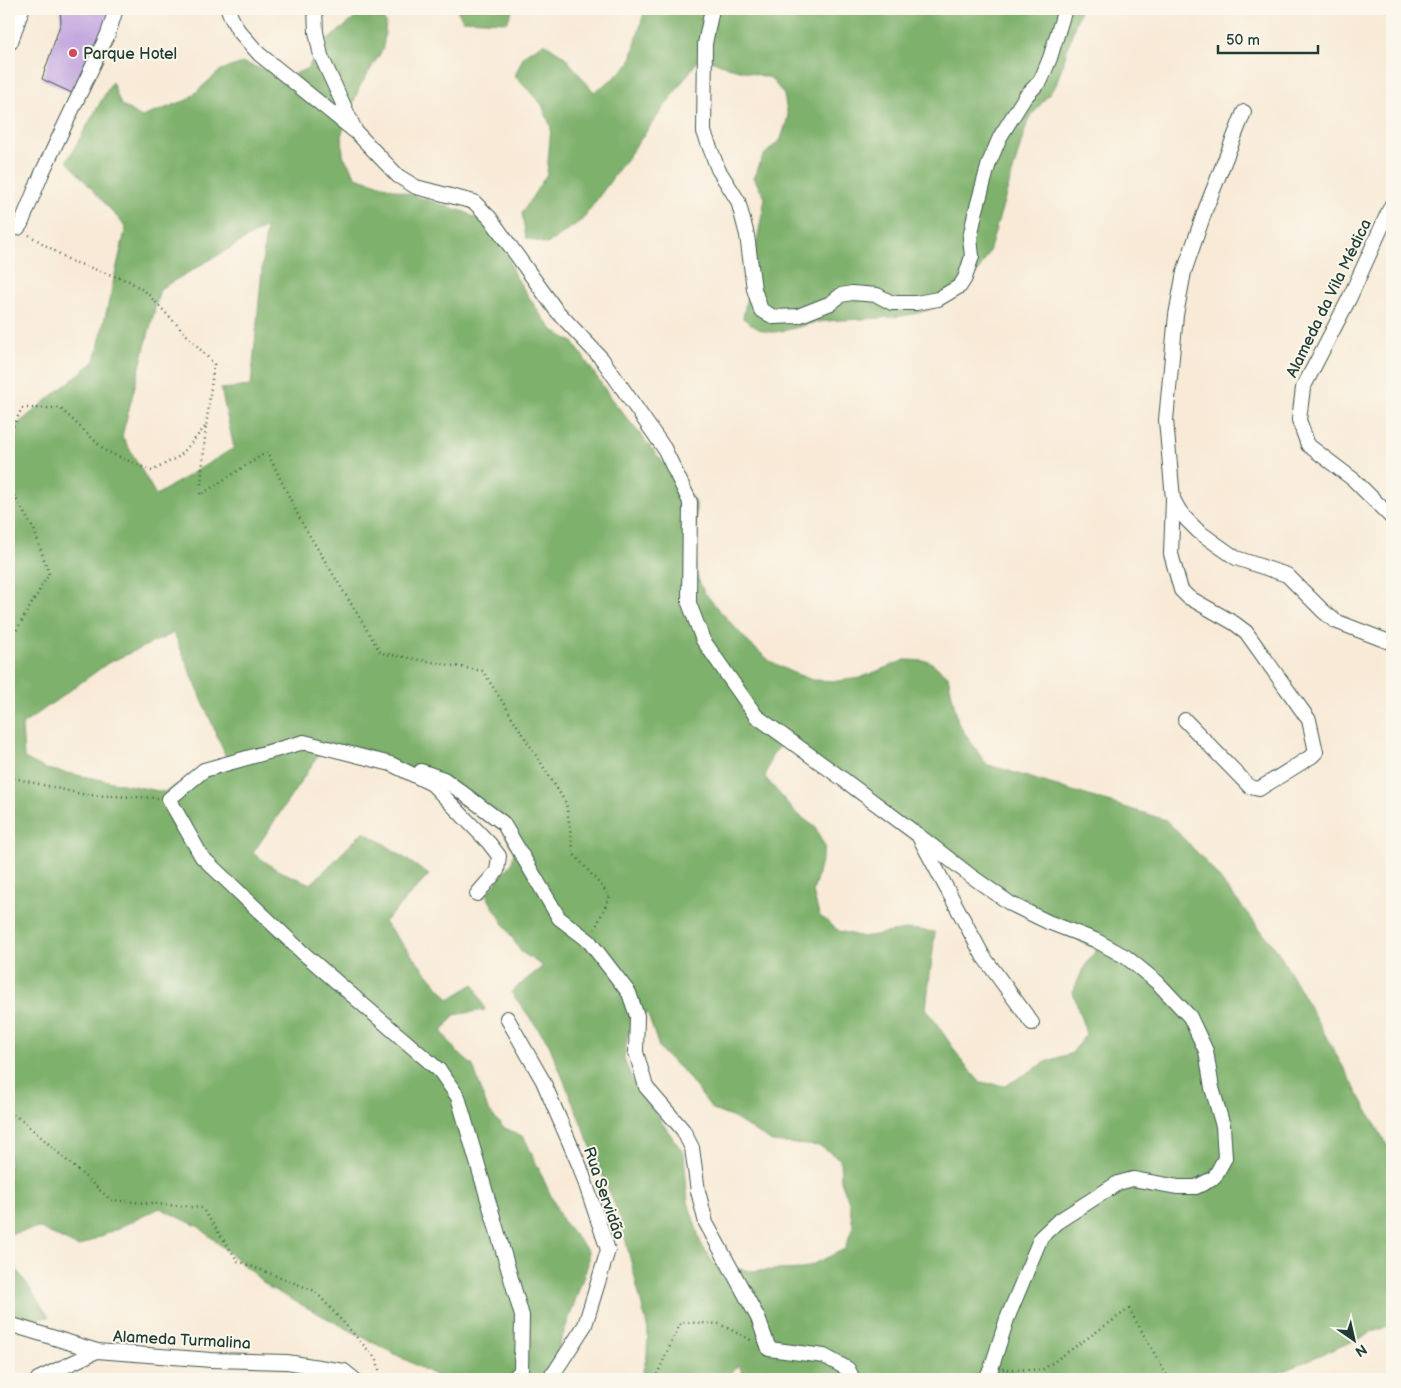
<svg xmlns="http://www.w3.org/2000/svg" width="1401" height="1388" font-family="'Balsamiq Sans',sans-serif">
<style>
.forest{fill:#7eb16c;stroke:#4e7750;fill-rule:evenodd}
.building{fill:#c3a7e0}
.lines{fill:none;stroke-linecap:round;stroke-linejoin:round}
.minor-casing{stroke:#40574c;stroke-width:16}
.tertiary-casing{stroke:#40574c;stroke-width:20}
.path{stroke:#40574c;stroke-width:2.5;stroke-dasharray:1 4;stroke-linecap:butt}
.minor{stroke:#fff;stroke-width:14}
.tertiary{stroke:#fff;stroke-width:18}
.poi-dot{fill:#d1495b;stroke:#fbf7ec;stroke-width:2}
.labels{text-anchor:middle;stroke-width:4;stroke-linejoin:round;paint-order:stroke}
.poi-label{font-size:16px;fill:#1f3d34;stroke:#fbf7ec;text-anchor:start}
.street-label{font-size:16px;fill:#1f3d34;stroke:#fbf7ec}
</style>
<rect width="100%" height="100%" fill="#fbf7ec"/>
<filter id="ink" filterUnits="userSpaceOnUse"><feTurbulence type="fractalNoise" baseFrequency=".02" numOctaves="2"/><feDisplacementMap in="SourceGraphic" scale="10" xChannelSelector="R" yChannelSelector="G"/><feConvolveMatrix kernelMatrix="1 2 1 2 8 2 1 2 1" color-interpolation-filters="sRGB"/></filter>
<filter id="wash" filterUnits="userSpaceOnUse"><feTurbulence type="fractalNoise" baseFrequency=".0096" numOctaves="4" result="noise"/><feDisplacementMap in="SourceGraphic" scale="20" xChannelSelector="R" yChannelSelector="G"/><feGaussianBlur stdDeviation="1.12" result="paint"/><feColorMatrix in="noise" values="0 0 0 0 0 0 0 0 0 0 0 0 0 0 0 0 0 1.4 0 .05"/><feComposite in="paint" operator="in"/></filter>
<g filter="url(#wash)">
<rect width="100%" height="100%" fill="#f8ead7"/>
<g class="forest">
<path d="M366,9H377L386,23L383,49L359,88L342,133L343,155L356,177L465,212L485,224L507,253L514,274L540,314L554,331L573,342L613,401L696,503L695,572L704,592L720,611L750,644L770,661L791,672L813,680L838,681L860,678L905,660L929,661L948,676L958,723L986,764L1166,820L1207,863L1279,953L1392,1154V1324L1265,1379H744L739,1364L727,1379H641L647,1355L648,1330L620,1218L548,1042L511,992L543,966L521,952L486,895L512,863L514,852L503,831L452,790L322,750L253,853L277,870L311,884L363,832L383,843L429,875L384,922L449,999L474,984L485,1010L454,1015L442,1032L456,1051L473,1066L488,1110L503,1127L524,1137L562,1220L588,1251V1264L555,1358L545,1379H442L270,1288L199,1227L160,1208L78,1247L39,1228L9,1234V431L95,361L126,227L67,161L112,82L121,105L142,117L187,100L221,70L243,63L288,77L308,68L319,47ZM266,227L251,386L221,389L234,448L156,495L122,436L160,289ZM174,633L226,757L164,792L46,769L24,758L22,725L108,663ZM783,744L1062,933L1097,949L1083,969L1073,992L1086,1034L1072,1053L1048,1061L1005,1086L980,1082L964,1064L926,1008L935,932L911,929L863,937L839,931L819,915L813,892L825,847L815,827L795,812L765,777L772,755ZM647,1012L660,1050L685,1073L713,1110L734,1118L772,1142L820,1146L840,1159L841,1181L849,1202L853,1226L845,1249L803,1269L751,1271L714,1264L701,1244L688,1202L684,1154L632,1080L624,1058L628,1034Z"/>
<path d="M456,9H513L507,22L463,20Z"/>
<path d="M645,9H1080L1056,85L1028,120L989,252C977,276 964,292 940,305C907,322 856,317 819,322C805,324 783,333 770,332C759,331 752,325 743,318L765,198L754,178L763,156L781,139L788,117L784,95L771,78L728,67L701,56L582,220L547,244L526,238L522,213L547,174L551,127L542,105L515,76L524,55L544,43L564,56L594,92L614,78L630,63Z"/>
<path d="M9,1258L49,1317L9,1323Z"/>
</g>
<g id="blocks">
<path class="building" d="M60,9H107L108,27L74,94L42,79L61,22Z"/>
</g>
</g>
<g filter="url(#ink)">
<use href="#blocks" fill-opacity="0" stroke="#40574c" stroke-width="1"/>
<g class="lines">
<defs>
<g id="minor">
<path d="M228,9L231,17L238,30L259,54L357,133L398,176L416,187L474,202L490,218L556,310L602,359L664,448L690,502L689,603L703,640L756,716L840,777L918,835L983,956L1032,1023"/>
<path d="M315,9L316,32L321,56L355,130"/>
<path d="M712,9L705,44L704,132L718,169L738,201L747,235L754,289L761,310L774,317L798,316L831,303L841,295L852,293L877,295L892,303H916L938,299L960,286L965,278L972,256L970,238L975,214L989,163L1000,137L1025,97L1041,80L1050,58L1065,9"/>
<path d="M1244,112L1206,208L1184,272L1176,315L1166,420L1173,499L1179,510L1186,519L1198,531L1216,544L1236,558L1287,575L1323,611L1335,621L1392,643"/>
<path d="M1392,204L1349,299L1303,388L1299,420L1308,445L1354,480L1392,518"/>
<path d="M9,229L18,228L21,224L42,173L108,34L116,9"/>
<path d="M1173,499L1171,554L1181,590L1188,597L1234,623L1246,632L1309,720L1316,752L1312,756L1259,789L1250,787L1185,720"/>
<path d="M421,771L444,779L503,823L559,918L589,941L629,993L637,1016L636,1052L646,1087L683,1130L692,1148L698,1191L706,1223L758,1318L769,1349L824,1356L848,1369L853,1379"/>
<path d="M922,838L971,876L1011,904L1048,922L1095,940L1126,957L1158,983L1190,1017L1206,1051L1212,1088L1223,1126L1225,1158L1214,1178L1196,1187H1178L1133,1179L1118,1183L1057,1222L1041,1237L1007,1319L991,1369L985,1379"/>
<path d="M477,894L497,871L499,856L489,843L432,784L391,764L304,742L204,770L169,799L202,857L302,952L440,1071L458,1097L522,1316L521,1371L513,1379"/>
<path d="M507,1018L543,1081L580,1167L608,1250L585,1325L554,1373L547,1379"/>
<path d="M9,1324L97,1351L211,1360L287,1362L344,1371L354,1379"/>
<path d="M38,1379L97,1351"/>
</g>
<path id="tertiary" d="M9,41L20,9"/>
</defs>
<use href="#minor" class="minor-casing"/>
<use href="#tertiary" class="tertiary-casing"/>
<g class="path">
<path d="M29,235L71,261L129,281L146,292L214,364L206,426L200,495L267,452L302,523L381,653L483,671L566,803L574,854L610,896L595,929"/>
<path d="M9,435L22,408H60L106,451L152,471L180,456L205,427"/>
<path d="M9,487L34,530L49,574L9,643"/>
<path d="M9,777L86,795L158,798"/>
<path d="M9,1112L23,1121L111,1200L202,1208L238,1261L315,1291L377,1360L381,1379"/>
<path d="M1003,1369L1042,1370L1129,1309L1169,1379"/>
<path d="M655,1379L681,1322L719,1324L753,1341"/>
</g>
<use href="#minor" class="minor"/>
<use href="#tertiary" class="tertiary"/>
</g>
</g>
<circle class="poi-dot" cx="73" cy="53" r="5"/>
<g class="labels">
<g class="poi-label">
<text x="83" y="59">Parque Hotel</text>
</g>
<g class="street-label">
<text transform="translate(1328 298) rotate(-64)" y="6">Alameda da Vila Médica</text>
<text transform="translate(605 1193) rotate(71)" y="6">Rua Servidão</text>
<text transform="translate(182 1339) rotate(3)" y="6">Alameda Turmalina</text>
</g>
</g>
<rect width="1401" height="1388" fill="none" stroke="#fbf7ec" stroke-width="30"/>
<g transform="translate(1354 1340) rotate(146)" stroke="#fbf7ec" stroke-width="4" paint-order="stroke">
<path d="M0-4L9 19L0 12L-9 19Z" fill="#1f3d34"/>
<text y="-8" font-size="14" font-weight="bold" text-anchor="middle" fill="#1f3d34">N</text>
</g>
<path d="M1218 45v8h100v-8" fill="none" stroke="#1f3d34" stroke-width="2.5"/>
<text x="1226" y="45" font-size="15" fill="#1f3d34" stroke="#fbf7ec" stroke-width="4" paint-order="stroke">50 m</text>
</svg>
